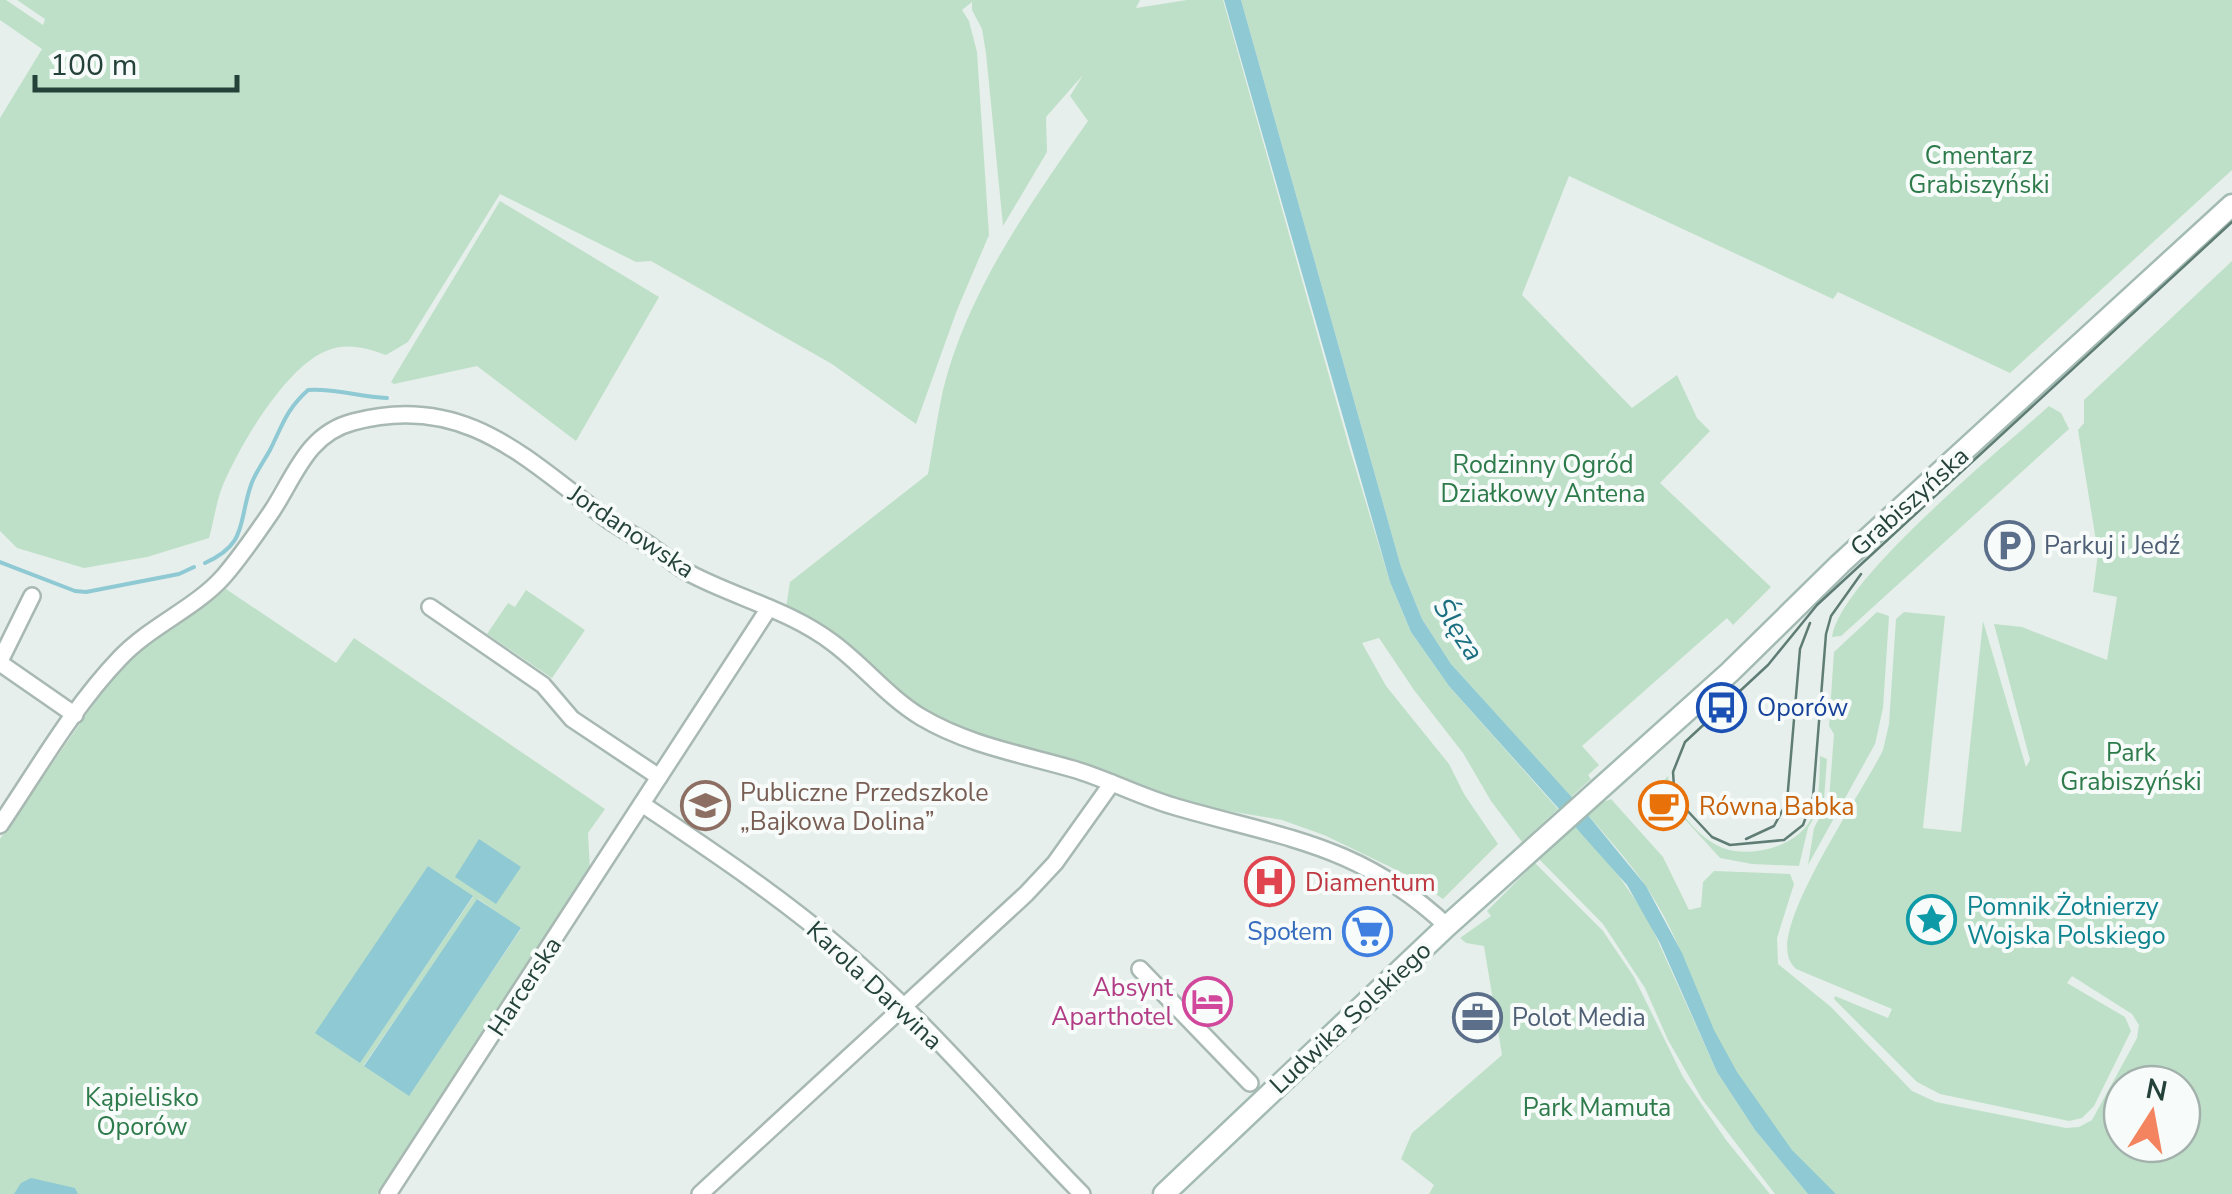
<svg xmlns="http://www.w3.org/2000/svg" width="2232" height="1194" font-family="'Nunito Sans',sans-serif">
<style>
.green{fill:#bfe0c8;fill-rule:evenodd}
.water{fill:#8ec9d4}
.lines{fill:none;stroke-linecap:round;stroke-linejoin:round}
.stream{stroke:#8ec9d4;stroke-width:4}
.minor-casing{stroke:#a8b8b2;stroke-width:20}
.secondary-casing{stroke:#a4bbb3;stroke-width:25}
.minor{stroke:#fff;stroke-width:15}
.secondary{stroke:#fff;stroke-width:20}
.tram{stroke:#5f7d75;stroke-width:2.5}
.labels{text-anchor:middle;stroke-width:8;stroke-linejoin:round;paint-order:stroke}
.park-label{font-size:25px;fill:#2d7a4b;stroke:#f7fbf9}
.street-label{font-size:25px;fill:#24423a;stroke:#f7fbf9}
.service-label{font-size:25px;fill:#4e5e75;stroke:#f7fbf9;text-anchor:start}
.transit-label{font-size:25px;fill:#164399;stroke:#f7fbf9;text-anchor:start}
.education-label{font-size:25px;fill:#785e54;stroke:#f7fbf9;text-anchor:start}
.food-label{font-size:25px;fill:#c56008;stroke:#f7fbf9;text-anchor:start}
.health-label{font-size:25px;fill:#be3a42;stroke:#f7fbf9;text-anchor:start}
.culture-label{font-size:25px;fill:#0d838f;stroke:#f7fbf9;text-anchor:start}
.shop-label{font-size:25px;fill:#366cbe;stroke:#f7fbf9;text-anchor:end}
.hotel-label{font-size:25px;fill:#b23c85;stroke:#f7fbf9;text-anchor:end}
.water-label{font-size:28px;font-style:italic;fill:#1c6f80;stroke:#f7fbf9}
</style>
<rect width="100%" height="100%" fill="#e6efeb"/>
<g class="green">
<path d="M0,0H6L43,25L45,19L17,0H1140L1136,8L1187,0H1223L1350,450L1390,582L1404,616L1411,632L1449,686L1558,809L1522,842L1491,801L1463,753L1414,690L1379,638L1362,643L1386,686L1449,764L1464,794L1498,844L1443,899L1405,874L1324,835L1282,820L1186,804L1086,765L962,730L923,711L786,608L790,582L928,474C933,446 937,418 943,390C967,292 1031,202 1088,121L1070,96L1083,75L1046,117L1047,152L1003,226L986,53L982,29L972,10V2L962,10L969,21L977,52L989,235L957,310L916,424L832,364L651,261L636,262L500,194L408,342L386,355C367,348 346,342 326,351C285,368 240,445 223,485C216,502 214,521 209,538L147,557L84,568L17,548L0,531V118L42,49L0,20Z"/>
<path d="M1241,0H2232V170L2010,373L1838,292L1833,299L1569,176L1522,295L1632,408L1677,375L1697,418L1710,431L1660,483L1771,587L1733,625L1727,618L1582,746L1599,765L1588,775L1591,779L1571,797L1451,664L1422,619L1401,567Z"/>
<path d="M500,201L659,297L576,441L477,366L394,384L391,382Z"/>
<path d="M2232,261V1194H1836C1785,1150 1742,1091 1713,1030C1694,988 1681,944 1657,904C1638,871 1612,843 1587,814L1598,804L1611,799L1663,857L1689,910L1701,907L1703,882L1714,871L1790,874L1794,884L1777,938L1778,964L1831,1007L1912,1091L1936,1102L2066,1128L2079,1127L2092,1120L2137,1038L2139,1025L2132,1014L2072,976L2067,983L2125,1017L2131,1031L2094,1106L2082,1118L2069,1121L1940,1094L1917,1082L1834,999L1835,996L1888,1018L1892,1009L1796,969C1792,965 1789,961 1788,955C1778,914 1862,793 1883,750L1889,724L1896,619L1904,612L1945,616L1923,828L1961,832L1983,621L2026,767L2030,760L1994,624L2022,627L2107,660L2117,597L2093,592L2098,553L2078,430L2084,423V400ZM2122,1084H2182V1144H2122Z"/>
<path d="M2049,406L2061,413L2069,429L1861,618L1841,636L1832,637C1840,580 2000,450 2049,406Z"/>
<path d="M223,587L336,663L354,638L605,809L588,833L590,870L377,1194H0V839L122,663L169,624L181,623ZM428,866L473,897L359,1063ZM478,899L521,929L408,1095L364,1065Z"/>
<path d="M526,590L585,630L552,678L487,634L508,603L515,607Z"/>
<path d="M1877,612L1889,616L1883,708L1875,744L1808,865L1814,828L1829,800L1834,734L1829,726L1834,652Z"/>
<path d="M1820,756L1827,759L1824,800L1808,828L1799,866L1752,864L1720,858L1672,805L1673,801L1661,784L1668,776C1670,804 1697,838 1723,848C1750,858 1791,848 1808,824C1821,805 1819,778 1820,756Z"/>
<path d="M1574,826L1612,866L1647,917L1717,1072L1755,1130L1808,1194H1775L1702,1099L1668,1040L1645,988L1603,924L1539,859Z"/>
<path d="M1535,863L1603,931L1634,977L1683,1077L1726,1140L1770,1194H1429L1434,1185L1401,1159L1412,1133L1502,1055L1484,946L1466,943L1460,938L1491,916L1487,911Z"/>
</g>
<g class="water">
<path d="M1224,0H1241L1401,567L1422,619L1451,664L1587,814L1646,886L1682,953L1714,1030L1737,1072L1792,1150L1836,1194H1808L1755,1130L1717,1072L1660,943L1627,885L1449,686L1411,632L1390,582Z"/>
<path d="M479,839L521,867L496,904L455,877Z"/>
<path d="M428,866L473,896L360,1063L315,1033Z"/>
<path d="M477,899L521,928L409,1096L364,1066Z"/>
<path d="M31,1178L75,1188L78,1194H14L21,1183Z"/>
</g>
<g class="lines">
<g class="stream">
<path d="M0,562L75,591L86,592L179,574L194,567"/>
<path d="M205,563C248,544 238,522 251,485C255,473 264,461 270,450C283,424 286,410 308,390C335,388 359,397 387,398"/>
</g>
<defs>
<g id="minor">
<path d="M430,607L543,685L572,719L659,777"/>
<path d="M0,661L32,596"/>
<path d="M0,663L75,715"/>
<path d="M642,804C710,850 778,895 840,948C928,1022 1001,1112 1082,1194"/>
<path d="M0,825C38,769 73,707 120,658C150,626 196,608 224,576C242,555 257,533 272,511C295,476 307,434 353,422C464,392 525,458 607,519C621,529 638,537 652,547C664,555 676,566 689,573C736,598 790,610 833,643C864,666 888,697 921,717C968,745 1021,754 1073,769C1107,779 1139,796 1173,806C1281,838 1359,843 1447,926"/>
<path d="M1140,969L1250,1083"/>
<path d="M388,1194L769,608"/>
<path d="M700,1194L1026,894L1055,863L1112,783"/>
</g>
<path id="secondary" d="M1164,1194L1447,926L1730,672L1840,564L2232,205"/>
</defs>
<use href="#minor" class="minor-casing"/>
<use href="#secondary" class="secondary-casing"/>
<use href="#minor" class="minor"/>
<use href="#secondary" class="secondary"/>
<g class="tram">
<path d="M1861,574L1831,616L1826,634L1813,797L1803,825L1784,840L1730,845L1712,837L1683,806L1674,787L1673,772L1685,742L1768,665L1817,605L2232,222"/>
<path d="M1746,839L1774,826L1787,802L1800,649L1810,623"/>
</g>
</g>
<defs>
<symbol id="parking-ring" viewBox="-11 -11 22 22"><circle r="9.5" fill="#f7fbf9" stroke="#5c6f8a" stroke-width="1.5"/><path d="M-3.5-5.5H1a3.5 3.5 0 0 1 0 7H-1V5.5H-3.5ZM-1-3.4V-.6H.8a1.4 1.4 0 0 0 0-2.8Z" fill="#5c6f8a"/></symbol>
<symbol id="bus-ring" viewBox="-11 -11 22 22"><circle r="9.5" fill="#f7fbf9" stroke="#1a4fb4" stroke-width="1.5"/><path d="M-5-6H5V4H4V6H2V4H-2V6H-4V4H-5ZM-3.5-4V0h7V-4ZM-3.5 1.2v1.5H-2V1.2ZM2 1.2v1.5H3.5V1.2Z" fill="#1a4fb4"/></symbol>
<symbol id="school-ring" viewBox="-11 -11 22 22"><circle r="9.5" fill="#f7fbf9" stroke="#8d6e63" stroke-width="1.5"/><path d="M0-5L7-2L0 1L-7-2ZM-4 1L0 2.5L4 1V4Q0 6-4 4Z" fill="#8d6e63"/></symbol>
<symbol id="cafe-ring" viewBox="-11 -11 22 22"><circle r="9.5" fill="#f7fbf9" stroke="#e8710a" stroke-width="1.5"/><path d="M-5.5-4.5H6V0H3Q3 3.5 0 3.5H-2.5Q-5.5 3.5-5.5 0ZM3-3.2v2h1.7v-2ZM-6 4.5H4V6H-6Z" fill="#e8710a"/></symbol>
<symbol id="hospital-ring" viewBox="-11 -11 22 22"><circle r="9.5" fill="#f7fbf9" stroke="#e0444e" stroke-width="1.5"/><path d="M-5-5h3v3.5h4V-5h3V5h-3V1.5h-4V5h-3Z" fill="#e0444e"/></symbol>
<symbol id="sight-ring" viewBox="-11 -11 22 22"><circle r="9.5" fill="#f7fbf9" stroke="#0f9aa8" stroke-width="1.5"/><path d="M0-6L1.8-2.2L6-1.7L2.9 1.2L3.7 5.4L0 3.3L-3.7 5.4L-2.9 1.2L-6-1.7L-1.8-2.2Z" fill="#0f9aa8"/></symbol>
<symbol id="supermarket-ring" viewBox="-11 -11 22 22"><circle r="9.5" fill="#f7fbf9" stroke="#3f7fe0" stroke-width="1.5"/><path d="M-6-5.5h2.5l.6 2H6L4.5 2H-2.5L-4.4-4H-6ZM-1.5 3.2a1.3 1.3 0 1 0 .1 0ZM3 3.2a1.3 1.3 0 1 0 .1 0Z" fill="#3f7fe0"/></symbol>
<symbol id="hotel-ring" viewBox="-11 -11 22 22"><circle r="9.5" fill="#f7fbf9" stroke="#d1479c" stroke-width="1.5"/><path d="M-6-4.5h1.5V1H6V5H4.5V3h-9V5H-6ZM-4 0a1.8 1.8 0 1 1 3.6 0ZM.5 0V-2.5h3Q6-2.5 6 0Z" fill="#d1479c"/></symbol>
<symbol id="office-ring" viewBox="-11 -11 22 22"><circle r="9.5" fill="#f7fbf9" stroke="#5c6f8a" stroke-width="1.5"/><path d="M-6-3h4V-5.5h4V-3h4V5H-6ZM-1-4.5V-3h2v-1.5ZM-6 0V1H6V0Z" fill="#5c6f8a"/></symbol>
</defs>
<g fill-rule="evenodd">
<use href="#parking-ring" x="1982" y="518" width="55" height="55"/>
<use href="#bus-ring" x="1694" y="680" width="55" height="55"/>
<use href="#school-ring" x="678" y="778" width="55" height="55"/>
<use href="#cafe-ring" x="1636" y="778" width="55" height="55"/>
<use href="#hospital-ring" x="1242" y="854" width="55" height="55"/>
<use href="#sight-ring" x="1904" y="892" width="55" height="55"/>
<use href="#supermarket-ring" x="1340" y="904" width="55" height="55"/>
<use href="#hotel-ring" x="1180" y="974" width="55" height="55"/>
<use href="#office-ring" x="1450" y="990" width="55" height="55"/>
</g>
<g class="labels">
<g class="park-label">
<text x="1979" y="164">Cmentarz<tspan x="1979" dy="29">Grabiszyński</tspan></text>
<text x="1543" y="473">Rodzinny Ogród<tspan x="1543" dy="29">Działkowy Antena</tspan></text>
<text x="2131" y="761">Park<tspan x="2131" dy="29">Grabiszyński</tspan></text>
<text x="142" y="1106">Kąpielisko<tspan x="142" dy="29">Oporów</tspan></text>
<text x="1597" y="1116">Park Mamuta</text>
</g>
<g class="street-label">
<text transform="translate(1909 501) rotate(-42)" y="9">Grabiszyńska</text>
<text transform="translate(632 531) rotate(34)" y="9">Jordanowska</text>
<text transform="translate(875 985) rotate(43)" y="9">Karola Darwina</text>
<text transform="translate(524 986) rotate(-57)" y="9">Harcerska</text>
<text transform="translate(1350 1017) rotate(-43)" y="9">Ludwika Solskiego</text>
</g>
<g class="service-label">
<text x="2044" y="554">Parkuj i Jedź</text>
<text x="1512" y="1026">Polot Media</text>
</g>
<g class="transit-label">
<text x="1757" y="716">Oporów</text>
</g>
<g class="education-label">
<text x="740" y="801">Publiczne Przedszkole<tspan x="740" dy="29">„Bajkowa Dolina”</tspan></text>
</g>
<g class="food-label">
<text x="1699" y="815">Równa Babka</text>
</g>
<g class="health-label">
<text x="1305" y="891">Diamentum</text>
</g>
<g class="culture-label">
<text x="1967" y="915">Pomnik Żołnierzy<tspan x="1967" dy="29">Wojska Polskiego</tspan></text>
</g>
<g class="shop-label">
<text x="1333" y="940">Społem</text>
</g>
<g class="hotel-label">
<text x="1173" y="996">Absynt<tspan x="1173" dy="29">Aparthotel</tspan></text>
</g>
<g class="water-label">
<text transform="translate(1459 629) rotate(57)" y="10">Ślęza</text>
</g>
</g>
<g transform="translate(2152 1114) rotate(11)"><circle r="48" fill="#f7fbf9" stroke="#a3b1ad" stroke-width="2.5"/>
<path d="M0-8L18 38L0 25L-18 38Z" fill="#f4845f"/>
<text y="-15" font-size="28" font-weight="bold" text-anchor="middle" fill="#24423a">N</text>
</g>
<path d="M35 75v15h202v-15" fill="none" stroke="#24423a" stroke-width="5"/>
<text x="50" y="75" font-size="30" fill="#24423a" stroke="#f7fbf9" stroke-width="8" paint-order="stroke">100 m</text>
</svg>
